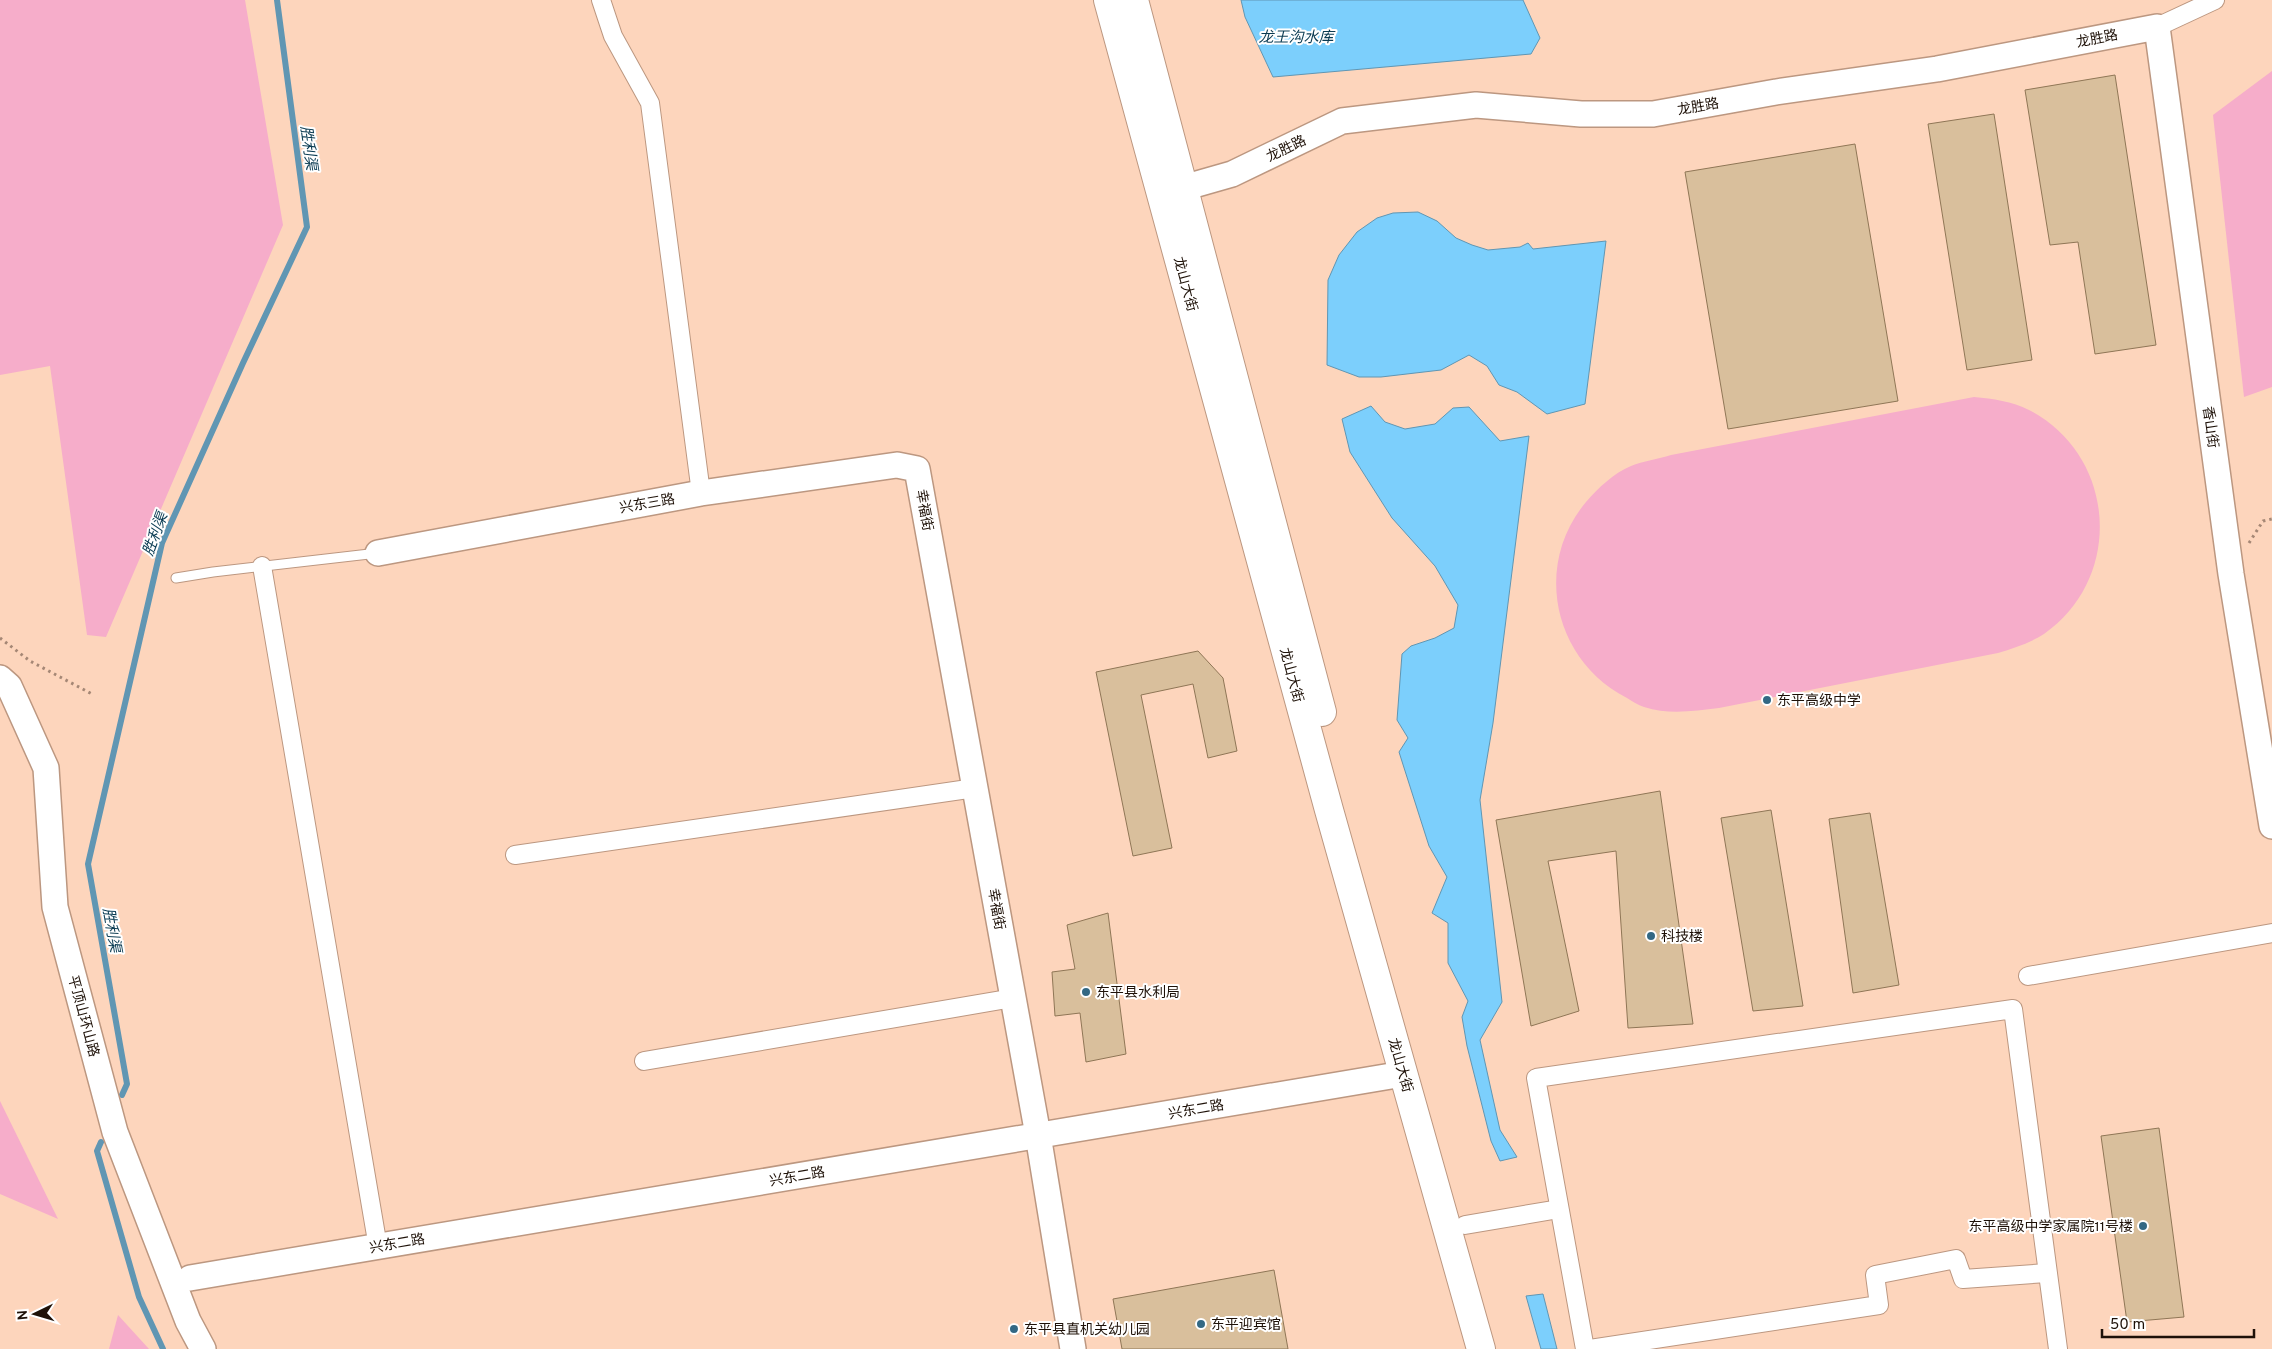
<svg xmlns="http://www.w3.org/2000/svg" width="2272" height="1349" font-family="Overpass,'Noto Sans SC',sans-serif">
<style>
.green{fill:#f6adca}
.water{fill:#7ccffc;stroke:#6096b3}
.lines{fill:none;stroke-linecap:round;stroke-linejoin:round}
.stream{stroke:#6096b3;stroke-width:6}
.building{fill:#d9bf9c;stroke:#8f7656}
.lane-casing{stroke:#bc9780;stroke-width:11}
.street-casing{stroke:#bc9780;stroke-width:20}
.secondary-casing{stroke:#bc9780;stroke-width:28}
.primary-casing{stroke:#bc9780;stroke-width:30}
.path{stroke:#a58775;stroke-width:3;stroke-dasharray:2.5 4;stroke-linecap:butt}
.lane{stroke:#fff;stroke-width:9}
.street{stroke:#fff;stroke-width:18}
.secondary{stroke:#fff;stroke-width:25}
.primary{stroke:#fff;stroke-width:28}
.poi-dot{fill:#336884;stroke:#fff;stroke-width:2}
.labels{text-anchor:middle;stroke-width:4;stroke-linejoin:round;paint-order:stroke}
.street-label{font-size:14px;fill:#1e1108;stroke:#fff}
.poi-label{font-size:14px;fill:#1e1108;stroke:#fff;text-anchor:start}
.water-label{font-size:15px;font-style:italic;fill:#0a3b52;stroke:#fff}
</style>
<rect width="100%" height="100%" fill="#fdd5bc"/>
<g class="green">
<path d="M0,0H245L283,225L106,637L87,635L50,366L0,375Z"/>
<path d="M2272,71V387L2244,397L2213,115Z"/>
<path d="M1974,397C1993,399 2012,401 2029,410C2116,455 2125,577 2044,634C2030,643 2014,648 1998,653L1719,708C1694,711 1669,715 1644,707C1638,705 1632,701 1627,698C1553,660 1533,565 1586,502C1598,488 1614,473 1631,466C1643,461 1658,459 1671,455Z"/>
<path d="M0,1101L58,1219L0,1194Z"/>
<path d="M118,1315L149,1349H109Z"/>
</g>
<g class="water">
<path d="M1241,0H1523L1540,38L1531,54L1273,77L1245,17Z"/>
<path d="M1418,212L1437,221L1456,238L1472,245L1488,250L1520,247L1528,243L1533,249L1606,241L1585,404L1547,414L1517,392L1499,385L1487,366L1469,355L1441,370L1381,377H1359L1327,365L1328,280L1339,255L1357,232L1377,218L1393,213Z"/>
<path d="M1371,406L1385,422L1405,429L1435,424L1453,408L1469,407L1500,441L1529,436L1493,723L1480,800L1502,1002L1480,1040L1500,1130L1517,1157L1500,1161L1491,1141L1467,1046L1462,1017L1468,1001L1448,963V923L1432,913L1447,877L1429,846L1399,752L1408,738L1397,720L1402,654L1411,646L1435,638L1454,628L1458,605L1435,566L1392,518L1350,452L1342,419Z"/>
<path d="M1543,1294L1557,1349H1541L1526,1296Z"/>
</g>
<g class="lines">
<g class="stream">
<path d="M122,1095L127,1084L88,864L162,543L243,363L307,227L277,0"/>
<path d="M101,1142L97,1151L139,1297L163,1349"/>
</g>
</g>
<g class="building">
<path d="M2115,75L2156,345L2095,354L2078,242L2050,245L2025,90Z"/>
<path d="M1994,114L2032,360L1967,370L1928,124Z"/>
<path d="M1855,144L1898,401L1728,429L1685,172Z"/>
<path d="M1198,651L1223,678L1237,751L1208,758L1193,684L1141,695L1172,848L1133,856L1096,672Z"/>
<path d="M1660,791L1693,1024L1628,1028L1616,851L1548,861L1579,1011L1531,1026L1496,820Z"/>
<path d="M1771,810L1803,1006L1753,1011L1721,818Z"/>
<path d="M1870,813L1899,985L1853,993L1829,819Z"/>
<path d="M1108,913L1126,1054L1086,1062L1080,1013L1055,1016L1052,972L1075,969L1067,925Z"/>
<path d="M2159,1128L2184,1317L2127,1322L2101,1136Z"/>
<path d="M1274,1270L1288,1349H1122L1113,1299Z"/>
</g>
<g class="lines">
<defs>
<path id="lane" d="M176,578L213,572L378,553"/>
<g id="street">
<path d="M601,0L613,36L650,103L701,493"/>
<path d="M2157,27L2215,0"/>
<path d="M262,566L378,1247"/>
<path d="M515,855L975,788"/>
<path d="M2028,976L2272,933"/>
<path d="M644,1061L1013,998"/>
<path d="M1465,1225L1559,1209"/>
<path d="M1585,1349L1536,1078L2013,1009L2058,1349"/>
<path d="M1590,1349L1879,1305L1875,1275L1956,1259L1963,1279L2047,1273"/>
</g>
<g id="secondary">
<path d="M1183,188L1232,174L1342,121L1476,105L1581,114H1653L1776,92L1937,69L2157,27L2231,574L2272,826"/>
<path d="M378,553L701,493L897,465L917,469L1038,1135L1073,1349"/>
<path d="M0,678L9,686L46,768L55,907L115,1132L188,1321L203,1349"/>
<path d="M190,1278L1403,1074"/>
</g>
<g id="primary">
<path d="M1108,0L1329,810L1481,1349"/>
<path d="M1134,0L1322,712"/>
</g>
</defs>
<use href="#lane" class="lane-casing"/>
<use href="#street" class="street-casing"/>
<use href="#secondary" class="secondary-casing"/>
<use href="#primary" class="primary-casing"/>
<g class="path">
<path d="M2249,543L2263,521L2272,519"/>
<path d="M0,638L30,661L92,694"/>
</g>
<use href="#lane" class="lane"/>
<use href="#street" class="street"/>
<use href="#secondary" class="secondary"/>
<use href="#primary" class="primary"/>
</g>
<g class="poi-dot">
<circle cx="1767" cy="700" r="5"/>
<circle cx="1651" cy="936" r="5"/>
<circle cx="1086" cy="992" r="5"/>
<circle cx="2143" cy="1226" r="5"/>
<circle cx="1201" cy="1324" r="5"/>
<circle cx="1014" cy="1329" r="5"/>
</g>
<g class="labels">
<g class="street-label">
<text transform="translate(2097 38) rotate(-11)" y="5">龙胜路</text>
<text transform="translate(1698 106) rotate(-10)" y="5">龙胜路</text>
<text transform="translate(1286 148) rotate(-26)" y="5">龙胜路</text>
<text transform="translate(1186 284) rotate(75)" y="5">龙山大街</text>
<text transform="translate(2211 427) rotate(82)" y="5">香山街</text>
<text transform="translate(647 503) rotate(-10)" y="5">兴东三路</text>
<text transform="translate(925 510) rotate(80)" y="5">幸福街</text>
<text transform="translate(1292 675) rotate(75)" y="5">龙山大街</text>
<text transform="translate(997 909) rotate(80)" y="5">幸福街</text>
<text transform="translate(84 1016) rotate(75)" y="5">平顶山环山路</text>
<text transform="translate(1401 1065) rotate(74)" y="5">龙山大街</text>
<text transform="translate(1196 1109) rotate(-10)" y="5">兴东二路</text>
<text transform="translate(797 1176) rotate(-10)" y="5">兴东二路</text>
<text transform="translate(397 1243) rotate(-10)" y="5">兴东二路</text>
</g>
<g class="poi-label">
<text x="1777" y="705">东平高级中学</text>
<text x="1661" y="941">科技楼</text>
<text x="1096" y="997">东平县水利局</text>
<text x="2133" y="1231" text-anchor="end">东平高级中学家属院11号楼</text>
<text x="1211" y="1329">东平迎宾馆</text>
<text x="1024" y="1334">东平县直机关幼儿园</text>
</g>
<g class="water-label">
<text x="1296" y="42">龙王沟水库</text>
<text transform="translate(309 148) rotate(82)" y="5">胜利渠</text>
<text transform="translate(155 534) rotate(-70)" y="5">胜利渠</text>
<text transform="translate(112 930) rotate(80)" y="5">胜利渠</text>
</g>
</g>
<g transform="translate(35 1314) rotate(265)" stroke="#ffffff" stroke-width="4" paint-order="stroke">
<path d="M0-4L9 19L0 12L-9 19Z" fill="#1e1108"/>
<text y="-8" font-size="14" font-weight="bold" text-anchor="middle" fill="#1e1108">N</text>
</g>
<path d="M2102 1329v8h152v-8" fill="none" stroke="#1e1108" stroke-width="2.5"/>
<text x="2110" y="1329" font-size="15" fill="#1e1108" stroke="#ffffff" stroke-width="4" paint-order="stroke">50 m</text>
</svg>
